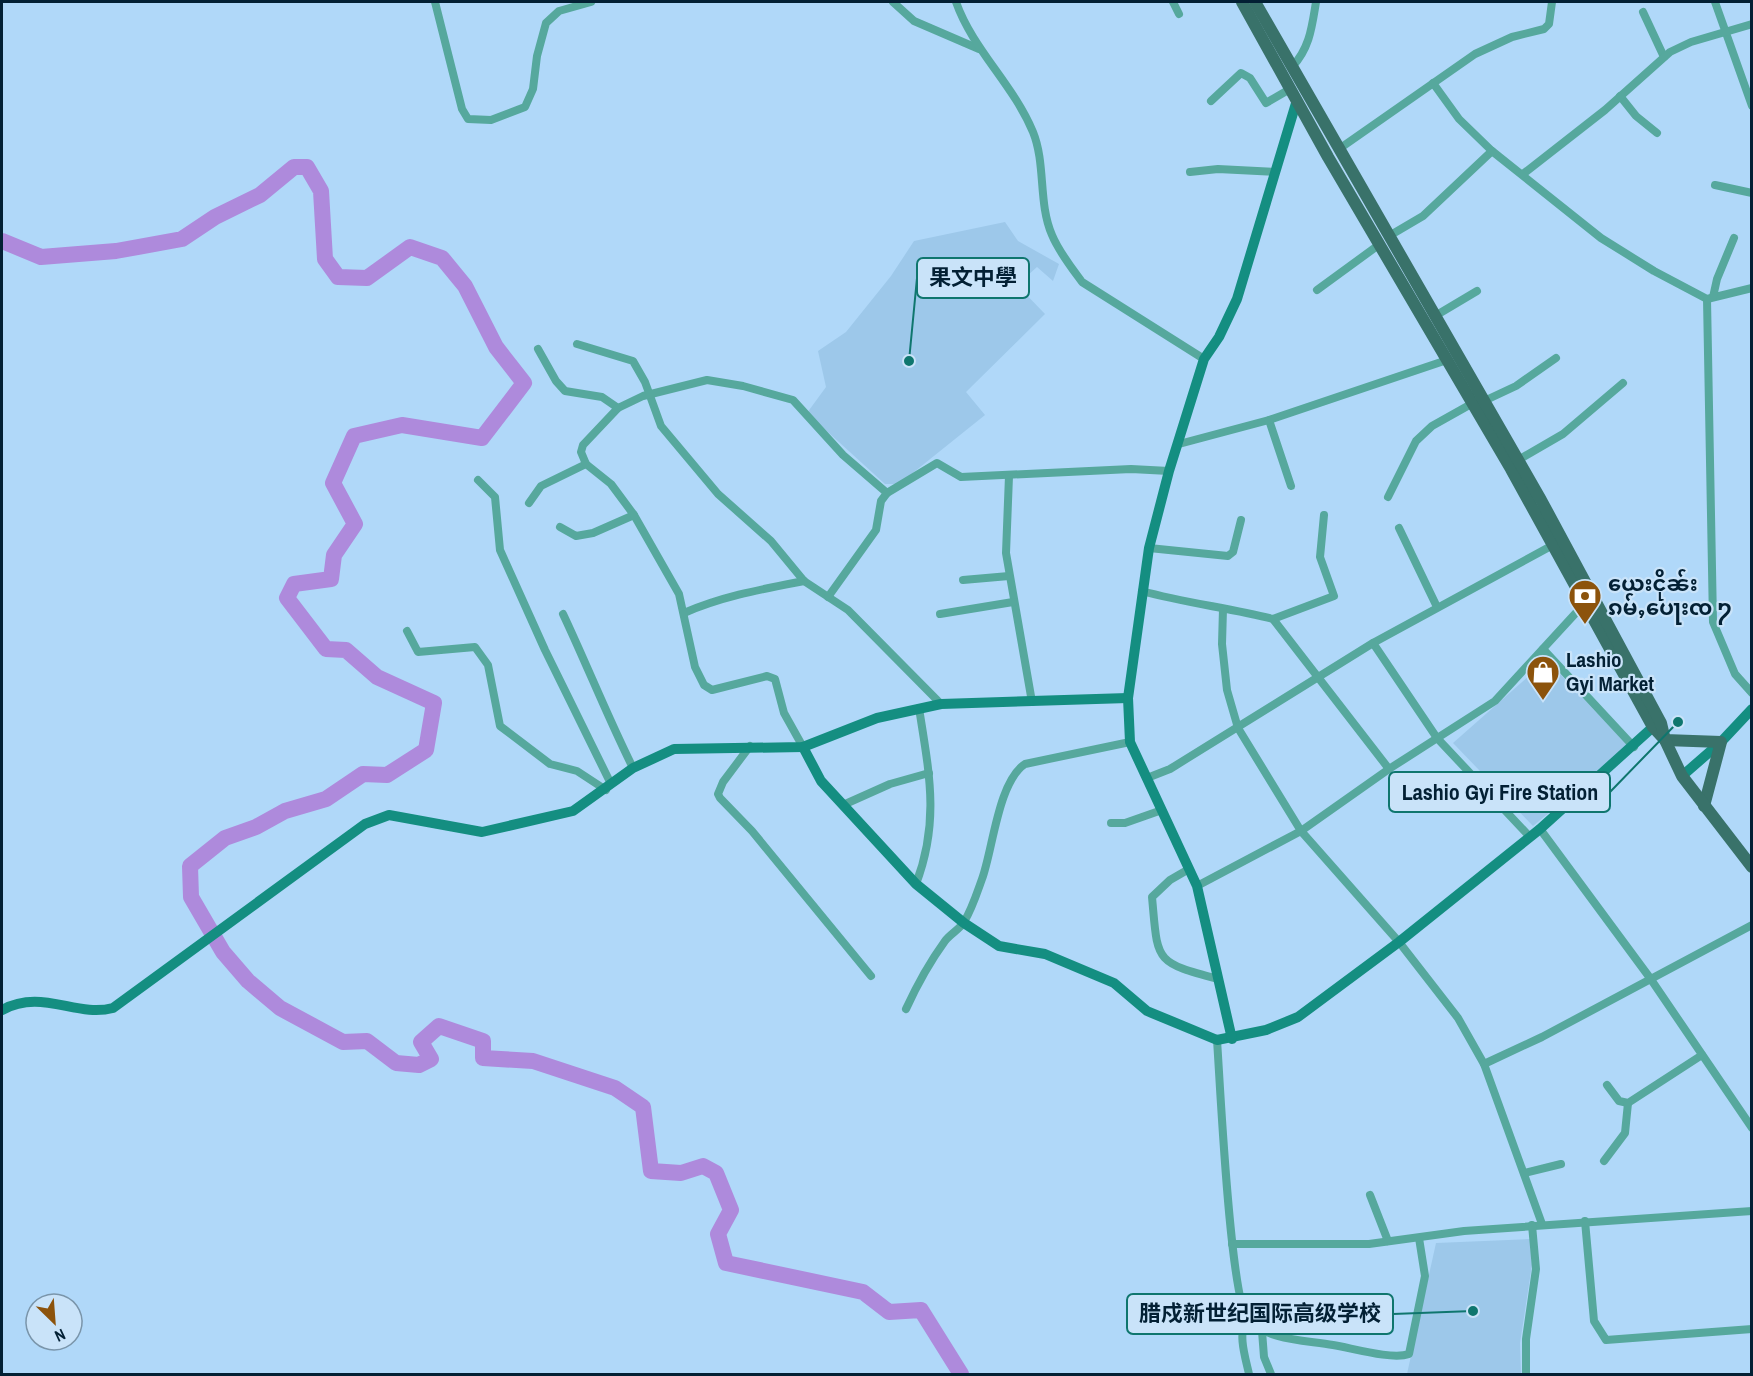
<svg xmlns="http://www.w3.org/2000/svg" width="1753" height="1376" font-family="'Archivo Narrow','Noto Sans SC','Noto Sans Myanmar',sans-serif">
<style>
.built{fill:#9dc8ea}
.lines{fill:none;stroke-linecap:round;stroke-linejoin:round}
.river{stroke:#ae8adc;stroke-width:16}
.street{stroke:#56a89d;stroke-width:8}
.secondary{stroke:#148e81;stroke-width:10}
.primary{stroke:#39726a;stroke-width:12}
.labels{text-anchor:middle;stroke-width:4.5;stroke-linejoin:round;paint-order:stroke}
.poi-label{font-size:21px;font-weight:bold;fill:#032034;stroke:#c9e3f9;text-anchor:start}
.leader{fill:none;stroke:#0f766e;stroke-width:2}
.callout-dot{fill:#0f766e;stroke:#c9e3f9;stroke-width:2}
.callout{fill:#c9e3f9;stroke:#0f766e;stroke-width:2}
.callout-label{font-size:22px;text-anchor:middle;font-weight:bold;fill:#032034}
</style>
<rect width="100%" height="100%" fill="#b0d8f9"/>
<g class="built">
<path d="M1005,222L1018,241L1059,264L1053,281L1037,267L1017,285L1045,314L966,392L985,415L899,484H885L807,413L826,387L818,351L846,332L891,276L914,241Z"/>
<path d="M1547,660L1629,747L1533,826L1453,743Z"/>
<path d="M1530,1239L1532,1265L1520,1343L1521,1374H1407L1436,1243Z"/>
</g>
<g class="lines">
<path class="river" d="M2,241L41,257L116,251L182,239L215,217L260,195L294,167H307L321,191L325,259L338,277L367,278L410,247L442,258L465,286L496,347L524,383L482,438L402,425L354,436L333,483L355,524L334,555L331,579L294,584L287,598L326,649L346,650L377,677L434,703L426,750L387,775L363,774L326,799L285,811L256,827L225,838L190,866L191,897L223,952L248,981L280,1008L343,1042L367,1041L396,1063L419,1065L431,1059L421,1042L439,1026L483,1041V1058L533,1061L615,1088L643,1107L651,1171L681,1173L703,1166L716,1173L731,1210L718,1234L726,1263L863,1292L889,1312L921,1310L961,1374"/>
<g class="street">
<path d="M435,2L462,109L468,119L491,120L525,107L533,89L537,56L546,23L559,11L591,2"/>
<path d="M893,2L914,21L979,49"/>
<path d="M956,2C973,50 1013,84 1033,132C1046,164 1038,203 1052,235C1059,252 1071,267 1082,282L1204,359"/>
<path d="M1173,2L1179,14"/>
<path d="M1715,2L1752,106"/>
<path d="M1643,12L1664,57"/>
<path d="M1292,67C1310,48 1312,26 1316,2"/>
<path d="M1433,83L1459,119L1492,151L1601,238L1654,271L1707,299L1752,288"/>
<path d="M1620,96L1636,116L1657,133"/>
<path d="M1211,101L1241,73L1250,78L1266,103L1290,89"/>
<path d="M1339,149L1475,54L1512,37L1544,29L1549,24L1552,2"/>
<path d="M1190,172L1218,169L1275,172"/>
<path d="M1523,174L1605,110L1670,52L1691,42L1752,24"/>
<path d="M1715,185L1752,193"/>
<path d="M1389,236L1423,216L1492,151"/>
<path d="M1317,290L1380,244"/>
<path d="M1713,297L1717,279L1734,238"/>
<path d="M1707,299L1713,622L1735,674L1752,693"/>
<path d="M1435,316L1477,291"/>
<path d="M577,344L633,361L645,382L661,426L718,494L771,541L804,581L848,610L941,704"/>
<path d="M538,349L556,381L565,391L602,397L618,408"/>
<path d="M1484,401L1516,386L1556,358"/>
<path d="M1269,420L1291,486"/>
<path d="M1179,444L1269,420L1447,360"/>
<path d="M1518,460L1563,434L1623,383"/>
<path d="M1009,476L1006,553L1032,702"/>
<path d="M478,480L495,497L500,550L545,650L611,784"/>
<path d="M887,493L937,463L961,477L1131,469L1169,471"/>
<path d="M1388,497L1416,441L1432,426L1473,403"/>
<path d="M529,503L541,486L586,464"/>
<path d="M560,527L576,536L593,533L634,515"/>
<path d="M1399,528L1437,607"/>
<path d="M1149,548L1228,556L1233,552L1241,520"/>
<path d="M963,580L1009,576"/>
<path d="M1142,591C1185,603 1230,608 1273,619L1389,769"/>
<path d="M1223,609L1222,644L1227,690L1238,728L1301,831L1399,942L1458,1018L1484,1064L1542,1224"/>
<path d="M684,613C723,596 763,589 804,581"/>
<path d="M563,614C587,665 608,718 633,768"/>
<path d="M940,614L1013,602"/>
<path d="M1273,619L1334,596L1320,557L1324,515"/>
<path d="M407,631L418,652L475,647L488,665L500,726L550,764L577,771L606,790"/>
<path d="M1373,643L1437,738L1530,837"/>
<path d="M1543,649L1634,747"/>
<path d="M750,746L723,782L718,794L720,798L752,831L871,976"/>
<path d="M803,747L784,713L775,679L767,676L712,690L704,685L695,667L679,594L634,515L611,484L586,464L581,452L583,445L618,408L643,396L707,380L743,386L793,400L843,455L887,493L881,501L876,530L828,597"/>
<path d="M1147,778L1170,769L1373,643L1553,545"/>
<path d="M843,805L890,784L929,773"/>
<path d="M1111,823H1125L1162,810"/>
<path d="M1540,829L1650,978L1752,1128"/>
<path d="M1189,869L1170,880L1152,897C1158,961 1153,962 1218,979"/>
<path d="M916,884C940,821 929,772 919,708"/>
<path d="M1197,886L1301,831L1389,769L1495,701L1585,603"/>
<path d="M906,1009C917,985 929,963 945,941C950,934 960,929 964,922C972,909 977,893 982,879C993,849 998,782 1025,764L1130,742"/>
<path d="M1217,1040C1220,1081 1230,1300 1248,1319C1268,1341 1305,1340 1333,1345C1352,1348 1392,1360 1409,1354L1425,1276L1419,1238"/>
<path d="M1484,1064L1542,1037L1752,925"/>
<path d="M1607,1085L1619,1101L1628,1103L1702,1055"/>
<path d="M1604,1161L1625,1133L1628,1103"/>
<path d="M1524,1173L1561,1164"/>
<path d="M1370,1195L1388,1241"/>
<path d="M1585,1221L1594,1321L1606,1340L1752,1329"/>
<path d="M1232,1244H1369L1464,1231L1752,1211"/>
<path d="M1246,1318C1238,1336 1245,1356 1249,1374"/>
<path d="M1262,1331L1264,1357L1271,1374"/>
<path d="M1526,1374V1339L1536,1269L1532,1225"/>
</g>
<g class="secondary">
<path d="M803,747L821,781L916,884L964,923L999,946L1045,954L1114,983L1147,1011L1217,1040L1266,1030L1298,1017L1399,942L1540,829L1653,727"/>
<path d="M1682,776L1721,742L1752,709"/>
<path d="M2,1010C42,988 76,1018 113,1008L365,824L389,815L482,832L573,811L633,768L674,749L803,747L877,718L941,704L1128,698"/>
<path d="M1232,1039L1197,886L1130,742L1128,698L1149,548L1169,471L1204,359L1219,337L1237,299L1297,100"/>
</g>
<g class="primary">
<path d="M1242,2L1328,157L1511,469L1653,727L1665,740L1721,742L1704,806"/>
<path d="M1255,2L1541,500L1661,723L1665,740L1682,776L1752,867"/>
</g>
</g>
<defs>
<symbol id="bank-pin" viewBox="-11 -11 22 30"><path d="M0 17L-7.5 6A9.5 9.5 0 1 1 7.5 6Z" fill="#8c530c" stroke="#c9e3f9"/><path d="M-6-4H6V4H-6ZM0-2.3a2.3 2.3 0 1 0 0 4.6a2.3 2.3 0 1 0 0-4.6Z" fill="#fff"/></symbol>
<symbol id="shop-pin" viewBox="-11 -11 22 30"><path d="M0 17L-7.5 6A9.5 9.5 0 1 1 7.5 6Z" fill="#8c530c" stroke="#c9e3f9"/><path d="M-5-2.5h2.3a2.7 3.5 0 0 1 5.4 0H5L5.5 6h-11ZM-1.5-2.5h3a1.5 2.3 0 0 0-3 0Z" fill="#fff"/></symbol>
</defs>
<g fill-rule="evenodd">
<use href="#bank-pin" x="1566" y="577" width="38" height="52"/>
<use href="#shop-pin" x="1524" y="653" width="38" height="52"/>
</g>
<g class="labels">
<g class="poi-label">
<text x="1608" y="591">ယေးငိုၼ်း<tspan x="1608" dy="24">ၵမ်ႇပေႃးၸ ႒</tspan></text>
<text x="1566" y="667">Lashio<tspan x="1566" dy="24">Gyi Market</tspan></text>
</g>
</g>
<path class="leader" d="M909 361L917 278M1678 722L1610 792M1473 1311L1393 1314"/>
<g class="callout-dot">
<circle cx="909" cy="361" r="6"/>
<circle cx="1678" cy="722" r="6"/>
<circle cx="1473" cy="1311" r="6"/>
</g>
<g class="callout">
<rect x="917" y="258" width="112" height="40" rx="6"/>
<rect x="1389" y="772" width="221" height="40" rx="6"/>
<rect x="1127" y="1294" width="266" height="40" rx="6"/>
</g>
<g class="callout-label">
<text x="973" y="285">果文中學</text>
<text x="1500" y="800">Lashio Gyi Fire Station</text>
<text x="1260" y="1321">腊戍新世纪国际高级学校</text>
</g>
<rect width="1753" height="1376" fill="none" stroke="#032034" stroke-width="6"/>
<g transform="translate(54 1322) rotate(155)"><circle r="28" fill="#c9e3f9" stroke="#7a95aa" stroke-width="1.5"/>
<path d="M0-4.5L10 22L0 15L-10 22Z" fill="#8c530c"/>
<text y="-9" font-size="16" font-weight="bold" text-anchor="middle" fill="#032034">N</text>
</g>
</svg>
